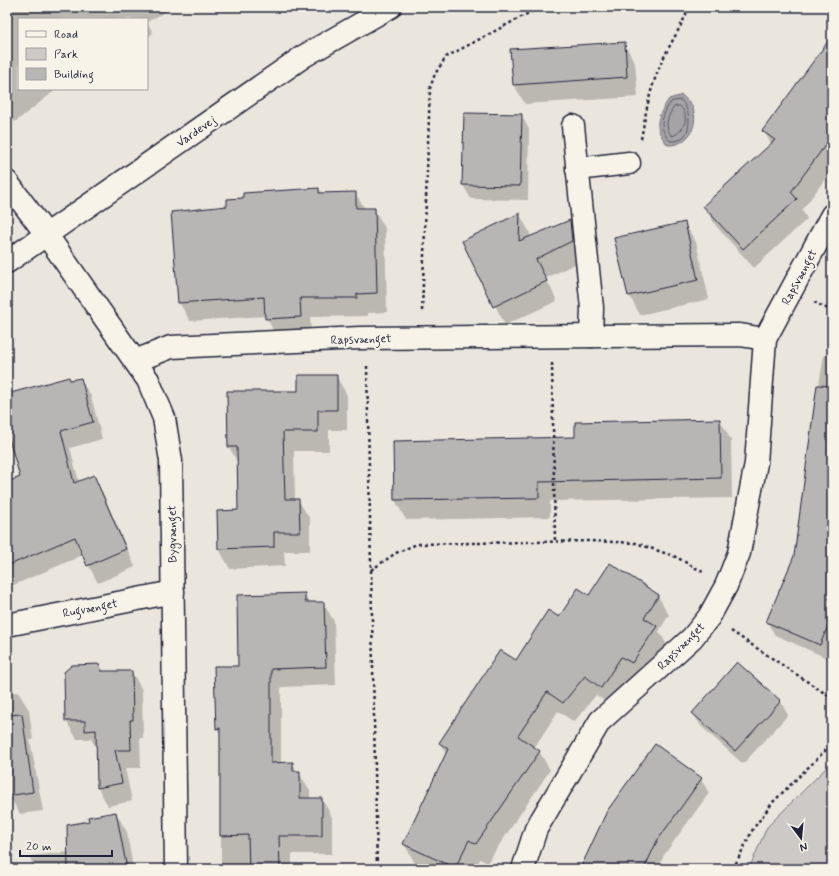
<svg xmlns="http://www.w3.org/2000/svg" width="839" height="876" font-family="Mynerve,sans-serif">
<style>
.green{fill:#cdc9c6;stroke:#787680}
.water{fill:#a6a3a6;stroke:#716f7b}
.shadow{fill:#0003}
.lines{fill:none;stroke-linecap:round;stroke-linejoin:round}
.shore{stroke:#575666;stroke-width:1}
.building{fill:#b8b6b5;stroke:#22223b}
.street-casing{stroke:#22223b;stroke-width:25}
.secondary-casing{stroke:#22223b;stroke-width:25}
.path{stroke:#22223b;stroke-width:2.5;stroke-dasharray:3 3;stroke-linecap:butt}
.street{stroke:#f7f3e8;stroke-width:22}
.secondary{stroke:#f7f3e8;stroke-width:22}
.labels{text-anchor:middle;stroke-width:4;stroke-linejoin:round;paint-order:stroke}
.street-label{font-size:12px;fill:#22223b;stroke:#f7f3e8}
</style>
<rect width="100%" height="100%" fill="#eae6de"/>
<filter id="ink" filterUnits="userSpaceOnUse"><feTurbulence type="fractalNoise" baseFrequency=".025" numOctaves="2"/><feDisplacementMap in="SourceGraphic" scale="8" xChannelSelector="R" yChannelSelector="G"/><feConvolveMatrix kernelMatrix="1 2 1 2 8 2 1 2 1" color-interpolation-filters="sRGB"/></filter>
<g filter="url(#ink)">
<path class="green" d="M832,762V869H749L767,827Z"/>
<path class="water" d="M682,95C684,98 689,101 691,104C701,123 689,146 668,145C652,127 657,117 669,99Z"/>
<g class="shadow">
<path d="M7,7H174L147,22V19H19V89H57L15,122L7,112Z"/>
<path d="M264,7H273L266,11Z"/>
<path d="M147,22L153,33L147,38Z"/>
<path d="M832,38V170L802,210L807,219L754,268L716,226L704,207L771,144L764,131Z"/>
<path d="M624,43L635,63L638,97L525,104L514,85Z"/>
<path d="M465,114L521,115L529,129L528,200L471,199L463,185Z"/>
<path d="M319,189L322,194L355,193L365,209H374L385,228L387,312L368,313V316L310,317L311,336L277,338L266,316L190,321L179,302L228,206L244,199Z"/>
<path d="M520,215L530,233V238L570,222L581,240L583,260L546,278L557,301L505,325L463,241Z"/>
<path d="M684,223L696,242L709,299L640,315L629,295Z"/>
<path d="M824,355L832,357V549L814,414Z"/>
<path d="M336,376L347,395V430H329V451H294L295,500H298L310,519V551H284L285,566L230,569L219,549L218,512L239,511L238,463L229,447L228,392H299Z"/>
<path d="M80,379L91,396L102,439L70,448L79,482L93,476L103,493L135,567L98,583L83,555L7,588V483L21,477L7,435V395Z"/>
<path d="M720,420L731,440L732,498L550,501V517L406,520L395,500L576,438Z"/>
<path d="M832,577V647L827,658L775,635L767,622Z"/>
<path d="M304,594L309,603H323L334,621L336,685L281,687V763H292L310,790V799H322L332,817V854H292V869H221V735L217,728L239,667Z"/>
<path d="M590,596H658L669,615L659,631L667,645L643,682L633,675L612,706L596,695L574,722L558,711L534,748L539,751L550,770L487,863L480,859L475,869H428L415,863L404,844L446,754L440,743L560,619Z"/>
<path d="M100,665L104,672H132L142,690L143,738H140L141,768H125L132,801L108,806L98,788L97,749L91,739H77L66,721Z"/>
<path d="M18,692L29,710L33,740H30L43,811L20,814L7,792V693Z"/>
<path d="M780,701L788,715L743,764L701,726L693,713Z"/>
<path d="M655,746L701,779L709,793L664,855L658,869H581Z"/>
<path d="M116,813L127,832L133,869H33L30,856L69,852L90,821Z"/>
</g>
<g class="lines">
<g class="shore">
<path d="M681,100C693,112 693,143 670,141C657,128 662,115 671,102Z"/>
<path d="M680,106C690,116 685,132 672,136C663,126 668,116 674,107Z"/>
</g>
</g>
<g class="building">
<path d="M832,36V136L791,192L797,199L743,249L703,206L775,140L762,131Z"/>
<path d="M625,42L627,77L513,85L510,49Z"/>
<path d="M464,113L522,114L520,186L462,185Z"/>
<path d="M319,188V193L356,192V208H375L377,293L357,294V298H300L301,317L265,319L264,297L178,303L171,212L227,206V199L243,198V193Z"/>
<path d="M520,213L519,241L570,220L572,241L536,259L547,281L493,307L462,241Z"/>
<path d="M685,222L698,280L628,296L614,238Z"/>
<path d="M298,375H337V410H318V432H283L285,499H299L300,532H274V547L218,549L217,511L238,510L237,447H228L227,391H298Z"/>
<path d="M69,377L70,380L81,378L93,422L61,431L74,483L94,475L126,549L87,566L75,537L7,566V482L20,477L7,432V394Z"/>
<path d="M817,385L832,386V616L820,645L766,622L794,556Z"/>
<path d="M720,419L721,478L539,482V498L394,500L393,441L575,437V422Z"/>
<path d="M610,563L659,595L644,618L657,626L632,663L621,657L601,688L585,676L563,703L547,692L518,736L540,751L476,844L469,840L455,868L403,844L448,749L439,743L500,650L516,660L548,610L559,617L578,588L589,595Z"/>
<path d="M305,593V602H324L326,667L271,669V763L293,762V771H300V798H322V836H279L280,869H249L248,835L220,836V728L216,729L214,666H238L237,595Z"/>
<path d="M737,662L781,701L735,751L692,713Z"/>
<path d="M100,664L101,671H132L133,720H130L131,750H115L122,783L97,788L96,730L85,731V721H65L64,672L72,665Z"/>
<path d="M22,714L33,792L7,796V715Z"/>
<path d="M655,744L702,778L657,841L644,869H580L607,811Z"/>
<path d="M116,812L127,869H68L67,825L89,821L88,817Z"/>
</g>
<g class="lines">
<defs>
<g id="street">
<path d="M573,126L592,308L591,336"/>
<path d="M577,169L629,163"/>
<path d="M7,182L46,234L148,380L164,418L171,461L176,869"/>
<path d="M135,361L171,347L360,338L740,335L765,339"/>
<path d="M7,625L173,592"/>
<path d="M523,869L536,829L600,721L692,638L709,617L726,586L739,553L756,463L765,339L832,215"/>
</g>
<path id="secondary" d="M7,262L304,56L390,7"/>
</defs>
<use href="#street" class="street-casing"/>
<use href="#secondary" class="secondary-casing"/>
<g class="path">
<path d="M641,139C645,118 648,97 656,76C664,52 680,31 689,7"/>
<path d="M814,302L832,311"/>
<path d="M422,311L430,88L435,74L446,57L540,7"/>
<path d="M552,363L555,542"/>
<path d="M367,366L377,869"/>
<path d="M371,570L396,553L417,544L591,541L636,543L676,557L703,572"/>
<path d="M731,631L832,698"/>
<path d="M733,869L753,829L773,802L832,744"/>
</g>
<use href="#street" class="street"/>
<use href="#secondary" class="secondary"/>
</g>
</g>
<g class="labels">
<g class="street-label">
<text transform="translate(196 131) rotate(-35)" y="4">Vardevej</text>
<text transform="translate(799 277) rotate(-62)" y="4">Rapsvænget</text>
<text transform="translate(361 339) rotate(-2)" y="4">Rapsvænget</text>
<text transform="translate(172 534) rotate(-91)" y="4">Bygvænget</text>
<text transform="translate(90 608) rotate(-11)" y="4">Rugvænget</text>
<text transform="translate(681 646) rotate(-45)" y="4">Rapsvænget</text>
</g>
</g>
<rect width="839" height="876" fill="none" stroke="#f7f3e8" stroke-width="24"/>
<rect x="12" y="12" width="815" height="852" fill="none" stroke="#22223b" stroke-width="1.5" filter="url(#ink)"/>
<rect x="18" y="18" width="130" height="72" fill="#f7f3e8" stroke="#a29fa3"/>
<rect x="26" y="31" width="20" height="6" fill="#f7f3e8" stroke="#a29fa3"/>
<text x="54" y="38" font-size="12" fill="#22223b">Road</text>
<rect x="26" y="48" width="20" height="12" fill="#cdc9c6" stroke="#a29fa3"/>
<text x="54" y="58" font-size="12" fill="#22223b">Park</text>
<rect x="26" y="68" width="20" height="12" fill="#b8b6b5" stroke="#a29fa3"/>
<text x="54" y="78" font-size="12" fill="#22223b">Building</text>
<g transform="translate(801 838) rotate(164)" stroke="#f7f3e8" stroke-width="3" paint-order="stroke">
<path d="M0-3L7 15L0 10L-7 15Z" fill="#22223b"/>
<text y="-6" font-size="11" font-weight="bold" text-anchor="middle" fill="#22223b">N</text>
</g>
<path d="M20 850v6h92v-6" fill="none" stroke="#22223b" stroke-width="2"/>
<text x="26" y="850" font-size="12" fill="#22223b" stroke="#f7f3e8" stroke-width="3" paint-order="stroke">20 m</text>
</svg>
